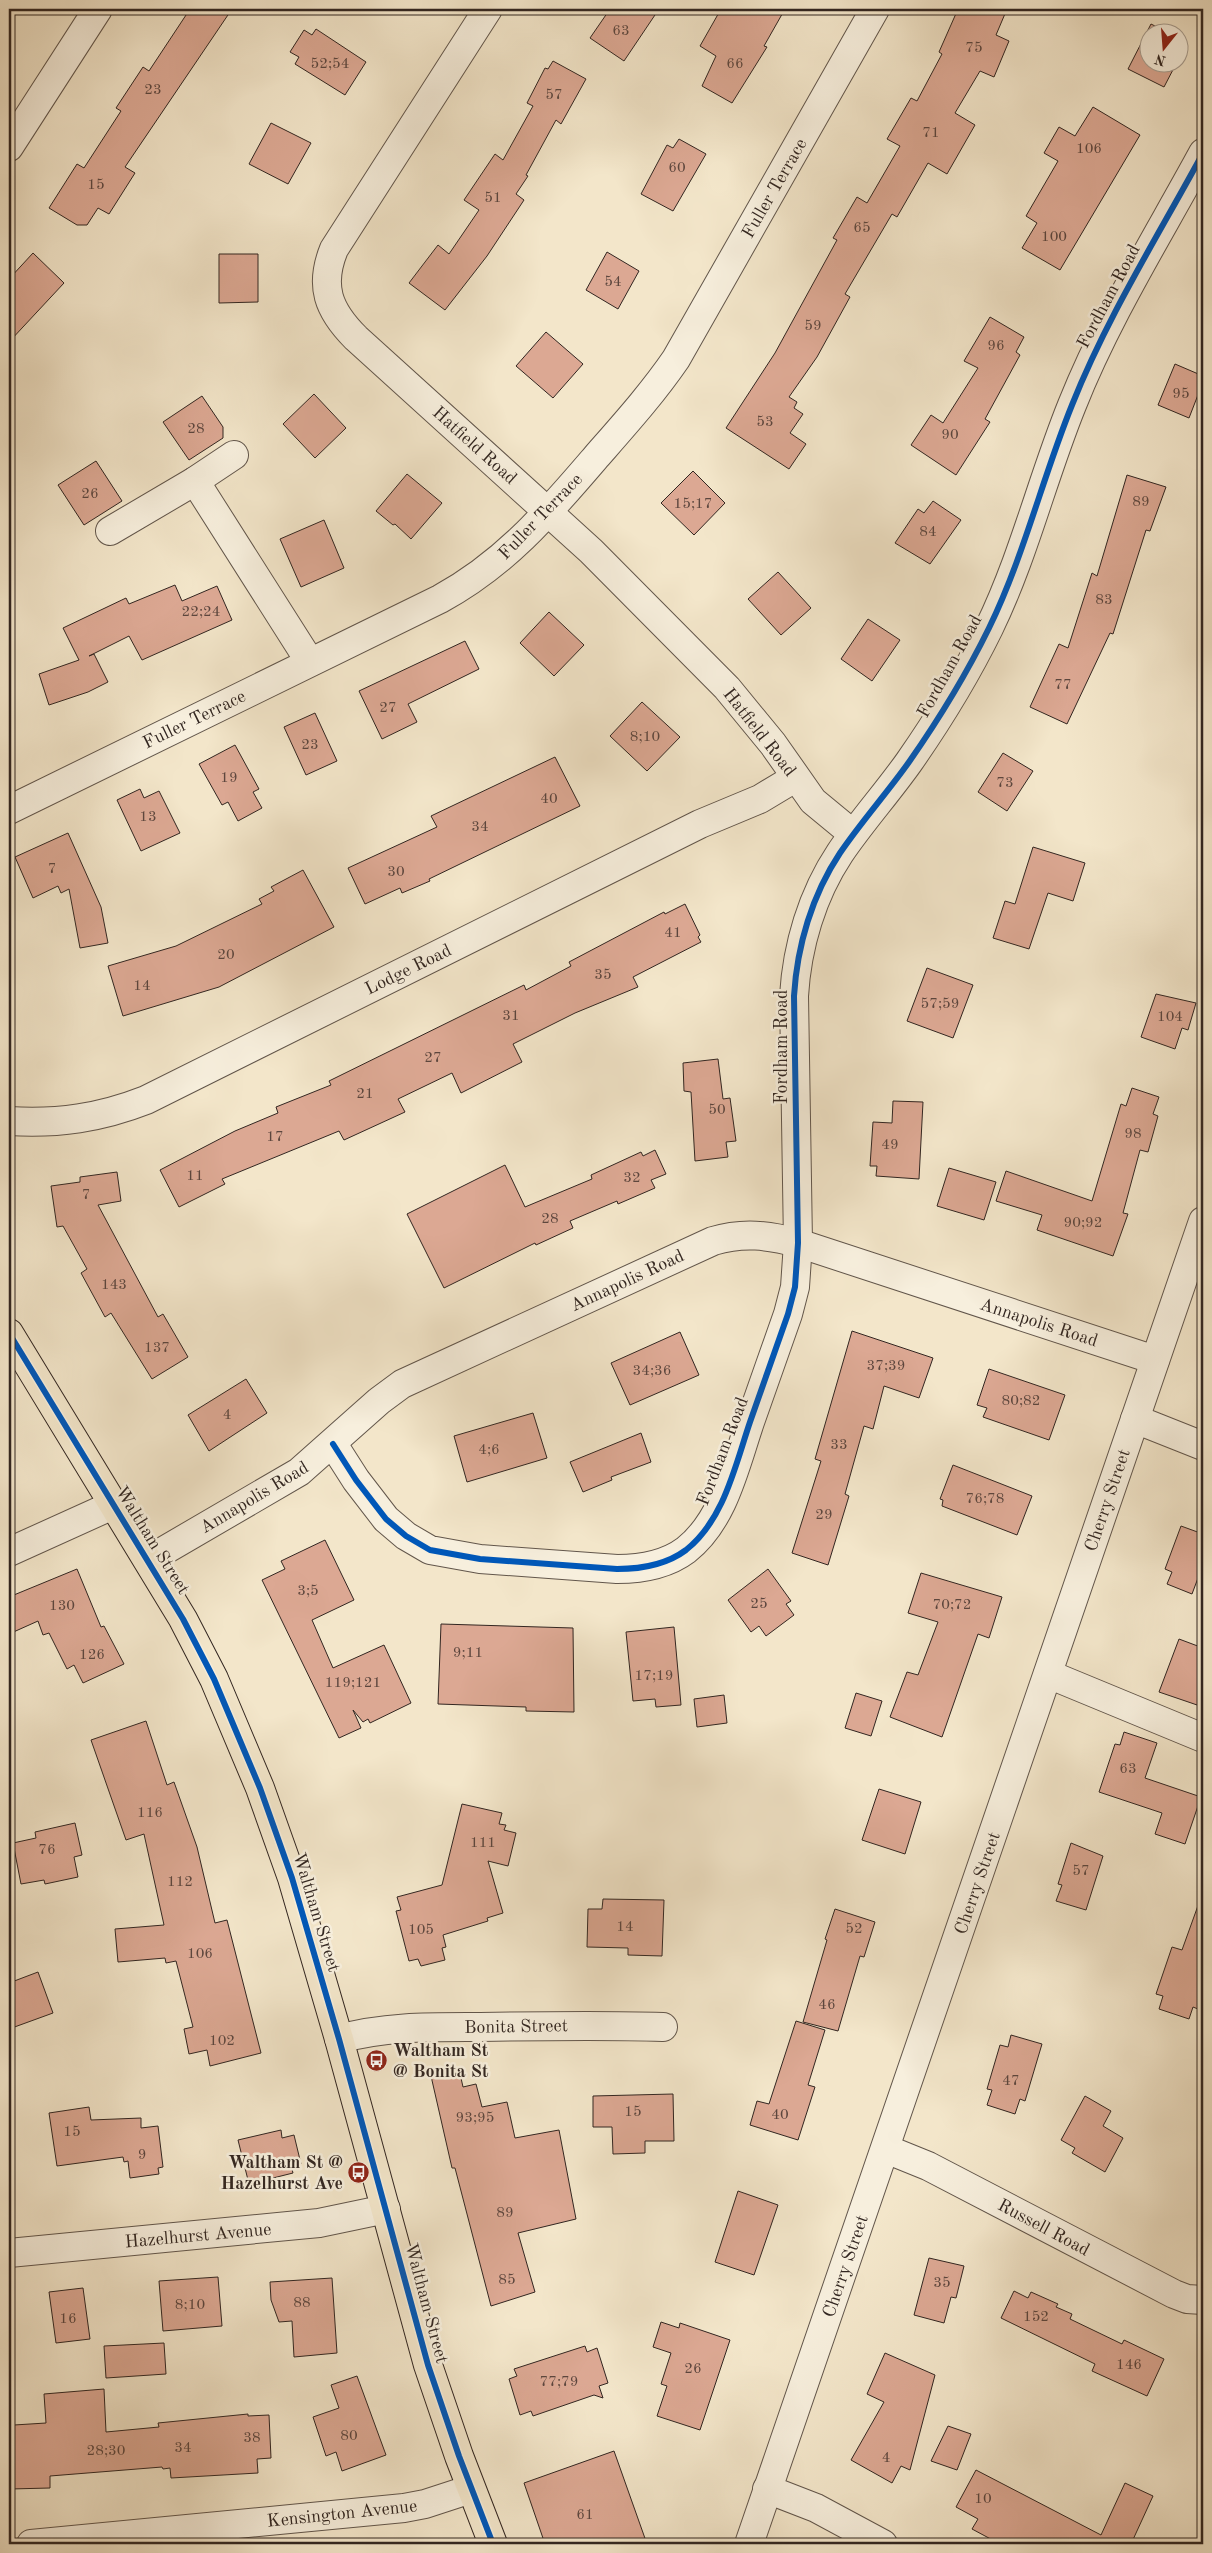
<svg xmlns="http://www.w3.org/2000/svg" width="1212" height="2553" font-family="'Old Standard TT',serif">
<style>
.building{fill:#dca893;stroke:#322621}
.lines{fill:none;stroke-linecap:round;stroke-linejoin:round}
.minor-casing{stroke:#62564b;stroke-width:30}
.major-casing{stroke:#322621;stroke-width:30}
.minor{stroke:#f7efdd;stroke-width:28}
.major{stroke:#f3e6ca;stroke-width:28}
.cycleway-casing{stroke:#f7efdd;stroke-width:9}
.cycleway{stroke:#0057b8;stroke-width:6}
.labels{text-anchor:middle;stroke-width:5;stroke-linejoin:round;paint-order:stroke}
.number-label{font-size:15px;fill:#5c463e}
.street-label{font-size:18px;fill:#322621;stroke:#f7efdd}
.poi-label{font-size:18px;font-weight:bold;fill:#322621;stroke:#f7efdd;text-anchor:start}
</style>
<rect width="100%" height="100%" fill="#f3e6ca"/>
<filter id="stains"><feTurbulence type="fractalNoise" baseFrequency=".004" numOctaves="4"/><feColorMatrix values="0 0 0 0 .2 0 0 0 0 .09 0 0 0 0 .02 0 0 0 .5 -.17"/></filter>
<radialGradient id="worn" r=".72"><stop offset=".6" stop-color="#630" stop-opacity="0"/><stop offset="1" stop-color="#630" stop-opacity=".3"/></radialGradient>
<g class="building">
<path d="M190,9H232L125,167L135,173L109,214L98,208L87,225H77L49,208L77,164L84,168L121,111L116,108L143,67L149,71Z"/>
<path d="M610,9H659L624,61L590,38Z"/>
<path d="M721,9H785L764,46L767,47L732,103L702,86L716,56L700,46Z"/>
<path d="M958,9H1007L996,35L1009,41L994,77L980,71L955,113L975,125L947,174L928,163L897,217L892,214L845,294L850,297L817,357L789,397L797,402L794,408L803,414L790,433L806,444L789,469L726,428L775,353L837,240L833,238L857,197L867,203L900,146L887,139L911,98L917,101L942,54L939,52Z"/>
<path d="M1151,24L1167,32H1150V62H1177L1164,87L1128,69Z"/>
<path d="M316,29L366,62L345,95L295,64L299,57L290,52L304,30L312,35Z"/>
<path d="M553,61L586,79L561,124L556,120L526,175L528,176L516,194L524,200L487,256L445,310L409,283L438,245L449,254L479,210L464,200L495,154L503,160L533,106L527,103L545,68L548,69Z"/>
<path d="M1093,107L1140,135L1060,270L1022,248L1037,223L1026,216L1058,161L1044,153L1059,127L1075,136Z"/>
<path d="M271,123L311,143L288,184L249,164Z"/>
<path d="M679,139L706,154L673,211L641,194L667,145L673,148Z"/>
<path d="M607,252L639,271L618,309L586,290Z"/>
<path d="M33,253L64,283L9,342V279Z"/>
<path d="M219,254H258V302L219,303Z"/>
<path d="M990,317L1024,337L1016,352L1020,355L985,419L990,422L956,475L911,445L931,415L943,423L978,368L964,361Z"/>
<path d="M546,332L583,364L553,398L516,366Z"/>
<path d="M1175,364L1203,376V382L1189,418L1158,405Z"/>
<path d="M314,394L346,428L315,458L283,424Z"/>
<path d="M202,396L223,427V438L189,460L163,422Z"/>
<path d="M96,461L122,501L84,525L58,485Z"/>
<path d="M693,471L725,503L694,535L661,503Z"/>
<path d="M407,474L442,503L411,539L395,524L393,525L376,511Z"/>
<path d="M1127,475L1166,487L1150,531L1146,530L1113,634L1110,633L1067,724L1030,707L1059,644L1068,648L1092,573L1097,576Z"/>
<path d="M933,501L961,520L930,564L895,543L918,509L924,513Z"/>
<path d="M324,520L344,568L301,587L280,539Z"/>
<path d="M778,572L811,608L781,635L748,599Z"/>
<path d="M175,585L182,601L217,586L232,620L142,660L129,636L89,656L94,654L108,682L88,692L49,705L39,674L79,660L63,628L126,598L129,604Z"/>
<path d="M549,612L584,645L554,676L520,643Z"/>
<path d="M868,619L900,640L872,681L841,659Z"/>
<path d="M465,641L479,669L408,704L417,722L382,739L359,691Z"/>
<path d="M642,702L680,737L647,771L610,736Z"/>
<path d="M315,713L337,761L306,775L284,727Z"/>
<path d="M235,745L259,789L253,792L262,808L238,821L228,802L222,805L199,764Z"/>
<path d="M1003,753L1033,771L1007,811L978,792Z"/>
<path d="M555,757L580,806L429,879L430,881L402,893L400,888L365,904L348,868L437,827L431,816Z"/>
<path d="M140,789L144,798L159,791L180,833L141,851L117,800Z"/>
<path d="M68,833L101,907L108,943L80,948L69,889L61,893L58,886L33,898L15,857Z"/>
<path d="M1033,847L1085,863L1073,901L1048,893L1029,949L993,938L1005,901L1015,904Z"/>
<path d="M303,870L334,927L219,987L123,1016L108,966L176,946L262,904L259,899L274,891L271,887Z"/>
<path d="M685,904L700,935L698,937L701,942L633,977L638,987L575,1013L513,1044L522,1062L461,1093L452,1073L398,1099L405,1112L344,1140L339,1131L222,1179L225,1184L179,1207L160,1170L235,1131L278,1113L276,1107L331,1085L329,1081L524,985L526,990L571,966L569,962L664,912L665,914Z"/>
<path d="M927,968L973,985L953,1038L907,1021Z"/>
<path d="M1156,994L1196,1003L1188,1030L1182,1028L1175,1049L1141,1037Z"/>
<path d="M718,1059L723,1099L730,1098L736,1141L726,1142L728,1157L695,1161L691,1092L684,1091L683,1063Z"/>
<path d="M1132,1088L1159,1097L1153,1114L1158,1116L1148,1152L1140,1150L1123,1213L1128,1214L1113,1256L1037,1230L1042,1215L996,1201L1006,1171L1092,1201L1121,1104L1126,1106Z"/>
<path d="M893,1101L923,1102L919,1179L876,1176L877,1166H870L873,1122L892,1123Z"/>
<path d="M655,1150L666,1174L651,1180L655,1188L618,1204L617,1201L570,1221L573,1228L536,1245L535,1243L444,1288L407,1214L505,1165L525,1207L592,1179L591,1175L641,1152L643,1156Z"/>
<path d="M949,1168L996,1182L984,1220L937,1206Z"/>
<path d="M117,1172L121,1201L98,1205L158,1317L163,1314L188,1357L152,1379L111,1313L105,1317L81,1273L87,1269L63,1226L57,1227L51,1186L80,1182V1177Z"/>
<path d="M852,1331L933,1358L919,1398L884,1386L873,1429L864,1426L845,1494L849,1496L828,1565L792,1553L821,1461L815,1459Z"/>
<path d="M680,1332L699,1375L630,1405L611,1363Z"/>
<path d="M989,1369L1065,1395L1049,1440L983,1417L987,1408L977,1405Z"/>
<path d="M246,1379L267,1413L209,1451L188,1415Z"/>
<path d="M533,1413L547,1458L467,1482L454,1436Z"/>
<path d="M641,1433L651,1462L611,1477L612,1480L583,1492L570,1462Z"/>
<path d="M953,1465L1032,1496L1017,1535L942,1506L943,1500L940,1499Z"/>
<path d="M1181,1526L1203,1534V1580L1198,1578L1192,1594L1167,1584L1172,1572L1165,1569Z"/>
<path d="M325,1540L354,1600L312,1620L333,1668L384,1645L411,1703L370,1723L368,1719L363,1722L353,1710L361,1728L339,1738L262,1580L285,1569L281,1561Z"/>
<path d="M77,1569L101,1627L104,1626L124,1664L83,1683L74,1665L67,1669L49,1633L43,1635L38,1621L9,1634V1597Z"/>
<path d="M768,1569L791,1601L786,1604L794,1615L766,1636L759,1626L751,1632L728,1600Z"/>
<path d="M921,1573L1002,1597L989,1638L978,1634L942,1737L890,1717L907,1672L918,1675L938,1622L908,1613Z"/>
<path d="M441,1624L573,1628L574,1712L526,1711V1707L438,1704Z"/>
<path d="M674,1627L681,1705L656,1707L655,1699L633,1701L626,1632Z"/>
<path d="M1179,1639L1203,1648V1707L1159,1692Z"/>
<path d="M856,1693L882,1701L871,1736L845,1728Z"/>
<path d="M724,1695L727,1723L697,1727L694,1699Z"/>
<path d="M146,1721L167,1785L174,1782L197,1847L215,1923L227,1920L261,2053L210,2066L207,2050L189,2054L184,2029L193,2027L176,1961L166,1963L165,1958L118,1962L115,1929L164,1925L144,1834L126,1840L91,1740Z"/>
<path d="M1124,1732L1157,1743L1145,1778L1201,1797L1185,1844L1155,1834L1162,1813L1099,1792L1115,1744L1120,1745Z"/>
<path d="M879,1789L921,1802L905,1854L862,1840Z"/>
<path d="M462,1804L502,1813L499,1824L506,1825L504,1830L516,1833L508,1866L488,1861L503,1913L487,1918L488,1921L443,1935L446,1947L442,1948L445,1960L421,1966L418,1959L409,1961L396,1911L401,1910L397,1897L442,1885Z"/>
<path d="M75,1823L82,1855L74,1857L78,1877L45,1884L44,1880L21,1884L13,1843L36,1838L35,1832Z"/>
<path d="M1071,1843L1103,1856L1086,1910L1056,1901L1062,1885L1058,1884Z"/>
<path d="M603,1899L664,1900L662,1956L628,1955V1948L587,1947L588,1909H602Z"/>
<path d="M1200,1900L1203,1901V2011L1193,2007L1189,2019L1159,2009L1163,1996L1156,1994L1172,1947L1182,1950Z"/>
<path d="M835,1909L875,1922L864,1957L860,1956L838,2031L803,2022L827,1940L825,1939Z"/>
<path d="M38,1972L53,2013L9,2029V1983Z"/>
<path d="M796,2021L825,2030L808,2085L815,2087L798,2140L750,2125L757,2101L769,2104Z"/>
<path d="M1011,2035L1042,2044L1025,2101L1020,2099L1015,2114L987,2105L992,2090L987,2089L1000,2045L1008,2047Z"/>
<path d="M459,2069L463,2087L476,2084L482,2107L507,2102L515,2138L559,2130L576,2219L518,2233L535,2292L491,2306L455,2168H452L431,2076Z"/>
<path d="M673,2094L674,2141H645V2153L613,2154L612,2127H593V2096Z"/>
<path d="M1085,2096L1111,2111L1103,2126L1123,2138L1105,2172L1072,2153L1075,2148L1061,2140Z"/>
<path d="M89,2107L91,2120L141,2118V2128L158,2126L163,2167L158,2168L159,2174L130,2178L128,2161L124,2162L123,2157L57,2166L49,2113Z"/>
<path d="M281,2130L282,2138L294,2135L301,2164L291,2166L293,2173L249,2184L238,2140Z"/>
<path d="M738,2191L778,2205L754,2275L715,2262Z"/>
<path d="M929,2258L964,2266L956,2298L951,2297L944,2323L914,2315Z"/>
<path d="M218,2277L222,2326L163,2331L159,2281Z"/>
<path d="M332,2278L337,2353L294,2357L292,2321L279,2322L271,2300L270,2282Z"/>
<path d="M83,2288L90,2339L56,2343L49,2292Z"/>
<path d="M1014,2291L1028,2298L1031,2292L1058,2304L1056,2307L1072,2314L1070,2319L1122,2344L1124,2340L1164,2359L1147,2396L1092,2371L1095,2364L1001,2318Z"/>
<path d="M661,2322L679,2328L680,2323L730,2340L700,2430L657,2416L667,2386L661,2384L671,2353L653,2347Z"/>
<path d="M164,2343L166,2374L106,2378L104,2346Z"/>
<path d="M585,2346L587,2352L597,2348L608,2383L599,2386L603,2398L594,2395L533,2416L531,2411L520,2415L509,2379L517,2376L514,2369Z"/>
<path d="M885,2353L935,2375L910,2470L901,2466L892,2483L851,2460L884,2402L867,2394Z"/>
<path d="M357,2376L386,2455L342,2471L336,2452L326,2456L313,2417L339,2408L331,2385Z"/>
<path d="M104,2389L106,2432L159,2427L158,2423L248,2414V2416L269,2415L271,2458L257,2459L258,2473L171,2478L170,2468L163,2469L162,2467L50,2476V2488L10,2489L9,2430H14V2425L46,2423L44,2394Z"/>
<path d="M948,2426L971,2434L957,2470L931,2461Z"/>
<path d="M614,2451L647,2544H545L524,2483Z"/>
<path d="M976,2470L1101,2535L1125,2483L1153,2496L1131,2544H1000L972,2529L978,2519L956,2507Z"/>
</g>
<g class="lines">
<defs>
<g id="minor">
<path d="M488,9L334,249C319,286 328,310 356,338L591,551L727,688L773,744L813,801L853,834"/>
<path d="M9,147L98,9"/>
<path d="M195,481L310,662"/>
<path d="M110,531L195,481L234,455"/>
<path d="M9,810L440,599C506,563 548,513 596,457C624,425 652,394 676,359L875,9"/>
<path d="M9,1121C58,1124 100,1118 146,1100L700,824L760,799L795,778"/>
<path d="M1135,1419L1203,1446"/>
<path d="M333,1444L356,1480L386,1519L406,1536L430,1550L480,1559L617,1569C641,1569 666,1565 686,1550C724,1520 735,1466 750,1422C763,1386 775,1350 788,1314L795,1287L798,1243L794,996C797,946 812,895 840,853C861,822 887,793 909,762C939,719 966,675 989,628C1024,556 1042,479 1072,405C1107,317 1158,236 1203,153"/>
<path d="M9,1552L113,1505"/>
<path d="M148,1560L299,1472L379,1401L402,1384L713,1241C743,1232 768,1235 798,1243L1155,1360"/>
<path d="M1048,1674L1203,1738"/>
<path d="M339,2039C385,2026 433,2027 480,2027C541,2026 602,2025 663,2027"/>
<path d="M886,2149L928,2166L1174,2294L1187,2299L1203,2300"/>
<path d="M9,2253L319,2223L386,2209"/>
<path d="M767,2489L816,2508L883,2544"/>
<path d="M31,2544L404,2508L425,2504L471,2489"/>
<path d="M749,2544L1203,1221"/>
</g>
<path id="major" d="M9,1333L183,1619L214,1679L260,1788L292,1878L339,2039L428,2365L459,2456L493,2544"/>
</defs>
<use href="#minor" class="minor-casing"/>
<use href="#major" class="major-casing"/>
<use href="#minor" class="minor"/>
<use href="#major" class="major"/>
<defs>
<g id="cycleway">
<path d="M9,1333L183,1619L214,1679L260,1788L292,1878L339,2039L428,2365L459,2456L493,2544"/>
<path d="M333,1444L356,1480L386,1519L406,1536L430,1550L480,1559L617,1569C641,1569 666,1565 686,1550C724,1520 735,1466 750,1422C763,1386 775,1350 788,1314L795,1287L798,1243L794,996C797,946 812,895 840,853C861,822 887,793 909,762C939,719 966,675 989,628C1024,556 1042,479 1072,405C1107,317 1158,236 1203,153"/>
</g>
</defs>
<use href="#cycleway" class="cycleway-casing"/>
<use href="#cycleway" class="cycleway"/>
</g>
<defs>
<symbol id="bus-disc" viewBox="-11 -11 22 22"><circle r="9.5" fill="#8f2418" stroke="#f7efdd"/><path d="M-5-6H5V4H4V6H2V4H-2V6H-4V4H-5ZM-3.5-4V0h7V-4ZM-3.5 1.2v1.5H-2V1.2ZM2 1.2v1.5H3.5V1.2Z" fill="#fff"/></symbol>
</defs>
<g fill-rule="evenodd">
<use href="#bus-disc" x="364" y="2048" width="25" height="25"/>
<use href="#bus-disc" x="346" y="2160" width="25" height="25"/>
</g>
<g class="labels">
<g class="number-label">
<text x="621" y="35">63</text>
<text x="974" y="52">75</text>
<text x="330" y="68">52;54</text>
<text x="735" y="68">66</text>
<text x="153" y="94">23</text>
<text x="554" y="99">57</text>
<text x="931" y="137">71</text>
<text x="1089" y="153">106</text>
<text x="677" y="172">60</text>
<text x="96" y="189">15</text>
<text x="493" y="202">51</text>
<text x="862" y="232">65</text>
<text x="1054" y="241">100</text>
<text x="613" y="286">54</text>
<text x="813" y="330">59</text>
<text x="996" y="350">96</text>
<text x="1181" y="398">95</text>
<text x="765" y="426">53</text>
<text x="196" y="433">28</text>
<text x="950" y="439">90</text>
<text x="90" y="498">26</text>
<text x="1141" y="506">89</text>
<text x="693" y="508">15;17</text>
<text x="928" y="536">84</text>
<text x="1104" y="604">83</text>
<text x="201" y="616">22;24</text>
<text x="1063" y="689">77</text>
<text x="388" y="712">27</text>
<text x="645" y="741">8;10</text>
<text x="310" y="749">23</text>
<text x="229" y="782">19</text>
<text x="1005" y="787">73</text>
<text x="549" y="803">40</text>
<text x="148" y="821">13</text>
<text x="480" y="831">34</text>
<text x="52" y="873">7</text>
<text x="396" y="876">30</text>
<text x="673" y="937">41</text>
<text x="226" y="959">20</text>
<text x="603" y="979">35</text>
<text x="142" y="990">14</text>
<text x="940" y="1008">57;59</text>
<text x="511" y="1020">31</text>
<text x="1170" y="1021">104</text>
<text x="433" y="1062">27</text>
<text x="365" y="1098">21</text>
<text x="717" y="1114">50</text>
<text x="1133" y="1138">98</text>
<text x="275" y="1141">17</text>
<text x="890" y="1149">49</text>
<text x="195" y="1180">11</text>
<text x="632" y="1182">32</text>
<text x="86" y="1199">7</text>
<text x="550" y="1223">28</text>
<text x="1083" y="1227">90;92</text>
<text x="114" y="1289">143</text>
<text x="157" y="1352">137</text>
<text x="886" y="1370">37;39</text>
<text x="652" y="1375">34;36</text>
<text x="1021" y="1405">80;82</text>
<text x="227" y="1419">4</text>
<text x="839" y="1449">33</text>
<text x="489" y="1454">4;6</text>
<text x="985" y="1503">76;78</text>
<text x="824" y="1519">29</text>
<text x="308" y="1595">3;5</text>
<text x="759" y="1608">25</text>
<text x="952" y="1609">70;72</text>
<text x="62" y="1610">130</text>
<text x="468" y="1657">9;11</text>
<text x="92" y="1659">126</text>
<text x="654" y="1680">17;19</text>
<text x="353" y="1687">119;121</text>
<text x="1128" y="1773">63</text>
<text x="150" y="1817">116</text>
<text x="483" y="1847">111</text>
<text x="47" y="1854">76</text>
<text x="1081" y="1875">57</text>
<text x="180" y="1886">112</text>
<text x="625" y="1931">14</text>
<text x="854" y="1933">52</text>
<text x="421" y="1934">105</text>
<text x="200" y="1958">106</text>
<text x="827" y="2009">46</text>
<text x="222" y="2045">102</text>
<text x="1011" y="2085">47</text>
<text x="633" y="2116">15</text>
<text x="780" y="2119">40</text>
<text x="475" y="2122">93;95</text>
<text x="72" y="2136">15</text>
<text x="142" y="2159">9</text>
<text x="505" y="2217">89</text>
<text x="507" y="2284">85</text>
<text x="942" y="2287">35</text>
<text x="302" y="2307">88</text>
<text x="190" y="2309">8;10</text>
<text x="1036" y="2321">152</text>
<text x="68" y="2323">16</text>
<text x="1129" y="2369">146</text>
<text x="693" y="2373">26</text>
<text x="559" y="2386">77;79</text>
<text x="349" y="2440">80</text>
<text x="252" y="2442">38</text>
<text x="183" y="2452">34</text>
<text x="106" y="2455">28;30</text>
<text x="886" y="2462">4</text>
<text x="983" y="2503">10</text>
<text x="585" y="2519">61</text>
</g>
<g class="street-label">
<text transform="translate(774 188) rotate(-60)" y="6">Fuller Terrace</text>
<text transform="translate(1108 296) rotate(-62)" y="6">Fordham Road</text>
<text transform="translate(475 445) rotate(42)" y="6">Hatfield Road</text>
<text transform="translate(540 516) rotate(-46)" y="6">Fuller Terrace</text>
<text transform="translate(949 666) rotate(-61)" y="6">Fordham Road</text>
<text transform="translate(194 719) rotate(-26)" y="6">Fuller Terrace</text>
<text transform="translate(760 732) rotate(52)" y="6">Hatfield Road</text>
<text transform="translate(408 969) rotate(-26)" y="6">Lodge Road</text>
<text transform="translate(781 1047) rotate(-90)" y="6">Fordham Road</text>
<text transform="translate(627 1280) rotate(-25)" y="6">Annapolis Road</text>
<text transform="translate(1039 1322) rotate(18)" y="6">Annapolis Road</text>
<text transform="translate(722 1451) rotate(-69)" y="6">Fordham Road</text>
<text transform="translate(254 1497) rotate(-31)" y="6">Annapolis Road</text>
<text transform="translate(1107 1500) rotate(-71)" y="6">Cherry Street</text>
<text transform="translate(153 1540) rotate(58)" y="6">Waltham Street</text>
<text transform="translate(977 1883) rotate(-71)" y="6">Cherry Street</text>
<text transform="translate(317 1912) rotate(73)" y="6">Waltham Street</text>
<text transform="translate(516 2026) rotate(-1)" y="6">Bonita Street</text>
<text transform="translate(1044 2227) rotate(28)" y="6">Russell Road</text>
<text transform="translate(198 2235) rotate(-5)" y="6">Hazelhurst Avenue</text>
<text transform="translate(845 2266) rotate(-71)" y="6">Cherry Street</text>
<text transform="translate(427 2303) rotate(75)" y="6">Waltham Street</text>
<text transform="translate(342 2513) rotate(-6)" y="6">Kensington Avenue</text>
</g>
<g class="poi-label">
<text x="393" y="2056">Waltham St<tspan x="393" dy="21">@ Bonita St</tspan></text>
<text x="343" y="2168" text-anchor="end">Waltham St @<tspan x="343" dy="21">Hazelhurst Ave</tspan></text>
</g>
</g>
<rect width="1212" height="2553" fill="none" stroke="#f3e6ca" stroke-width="30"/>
<rect x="10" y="10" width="1192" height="2533" fill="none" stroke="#322621" stroke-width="2.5"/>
<rect x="15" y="15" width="1182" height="2523" fill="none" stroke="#322621"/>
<g transform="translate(1164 48) rotate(197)"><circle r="24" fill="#f7efdd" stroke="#a89f92"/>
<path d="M0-4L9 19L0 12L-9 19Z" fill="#8f2418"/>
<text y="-8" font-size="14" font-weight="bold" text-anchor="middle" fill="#322621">N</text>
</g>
<rect width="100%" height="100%" filter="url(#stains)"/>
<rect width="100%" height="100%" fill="url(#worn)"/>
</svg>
